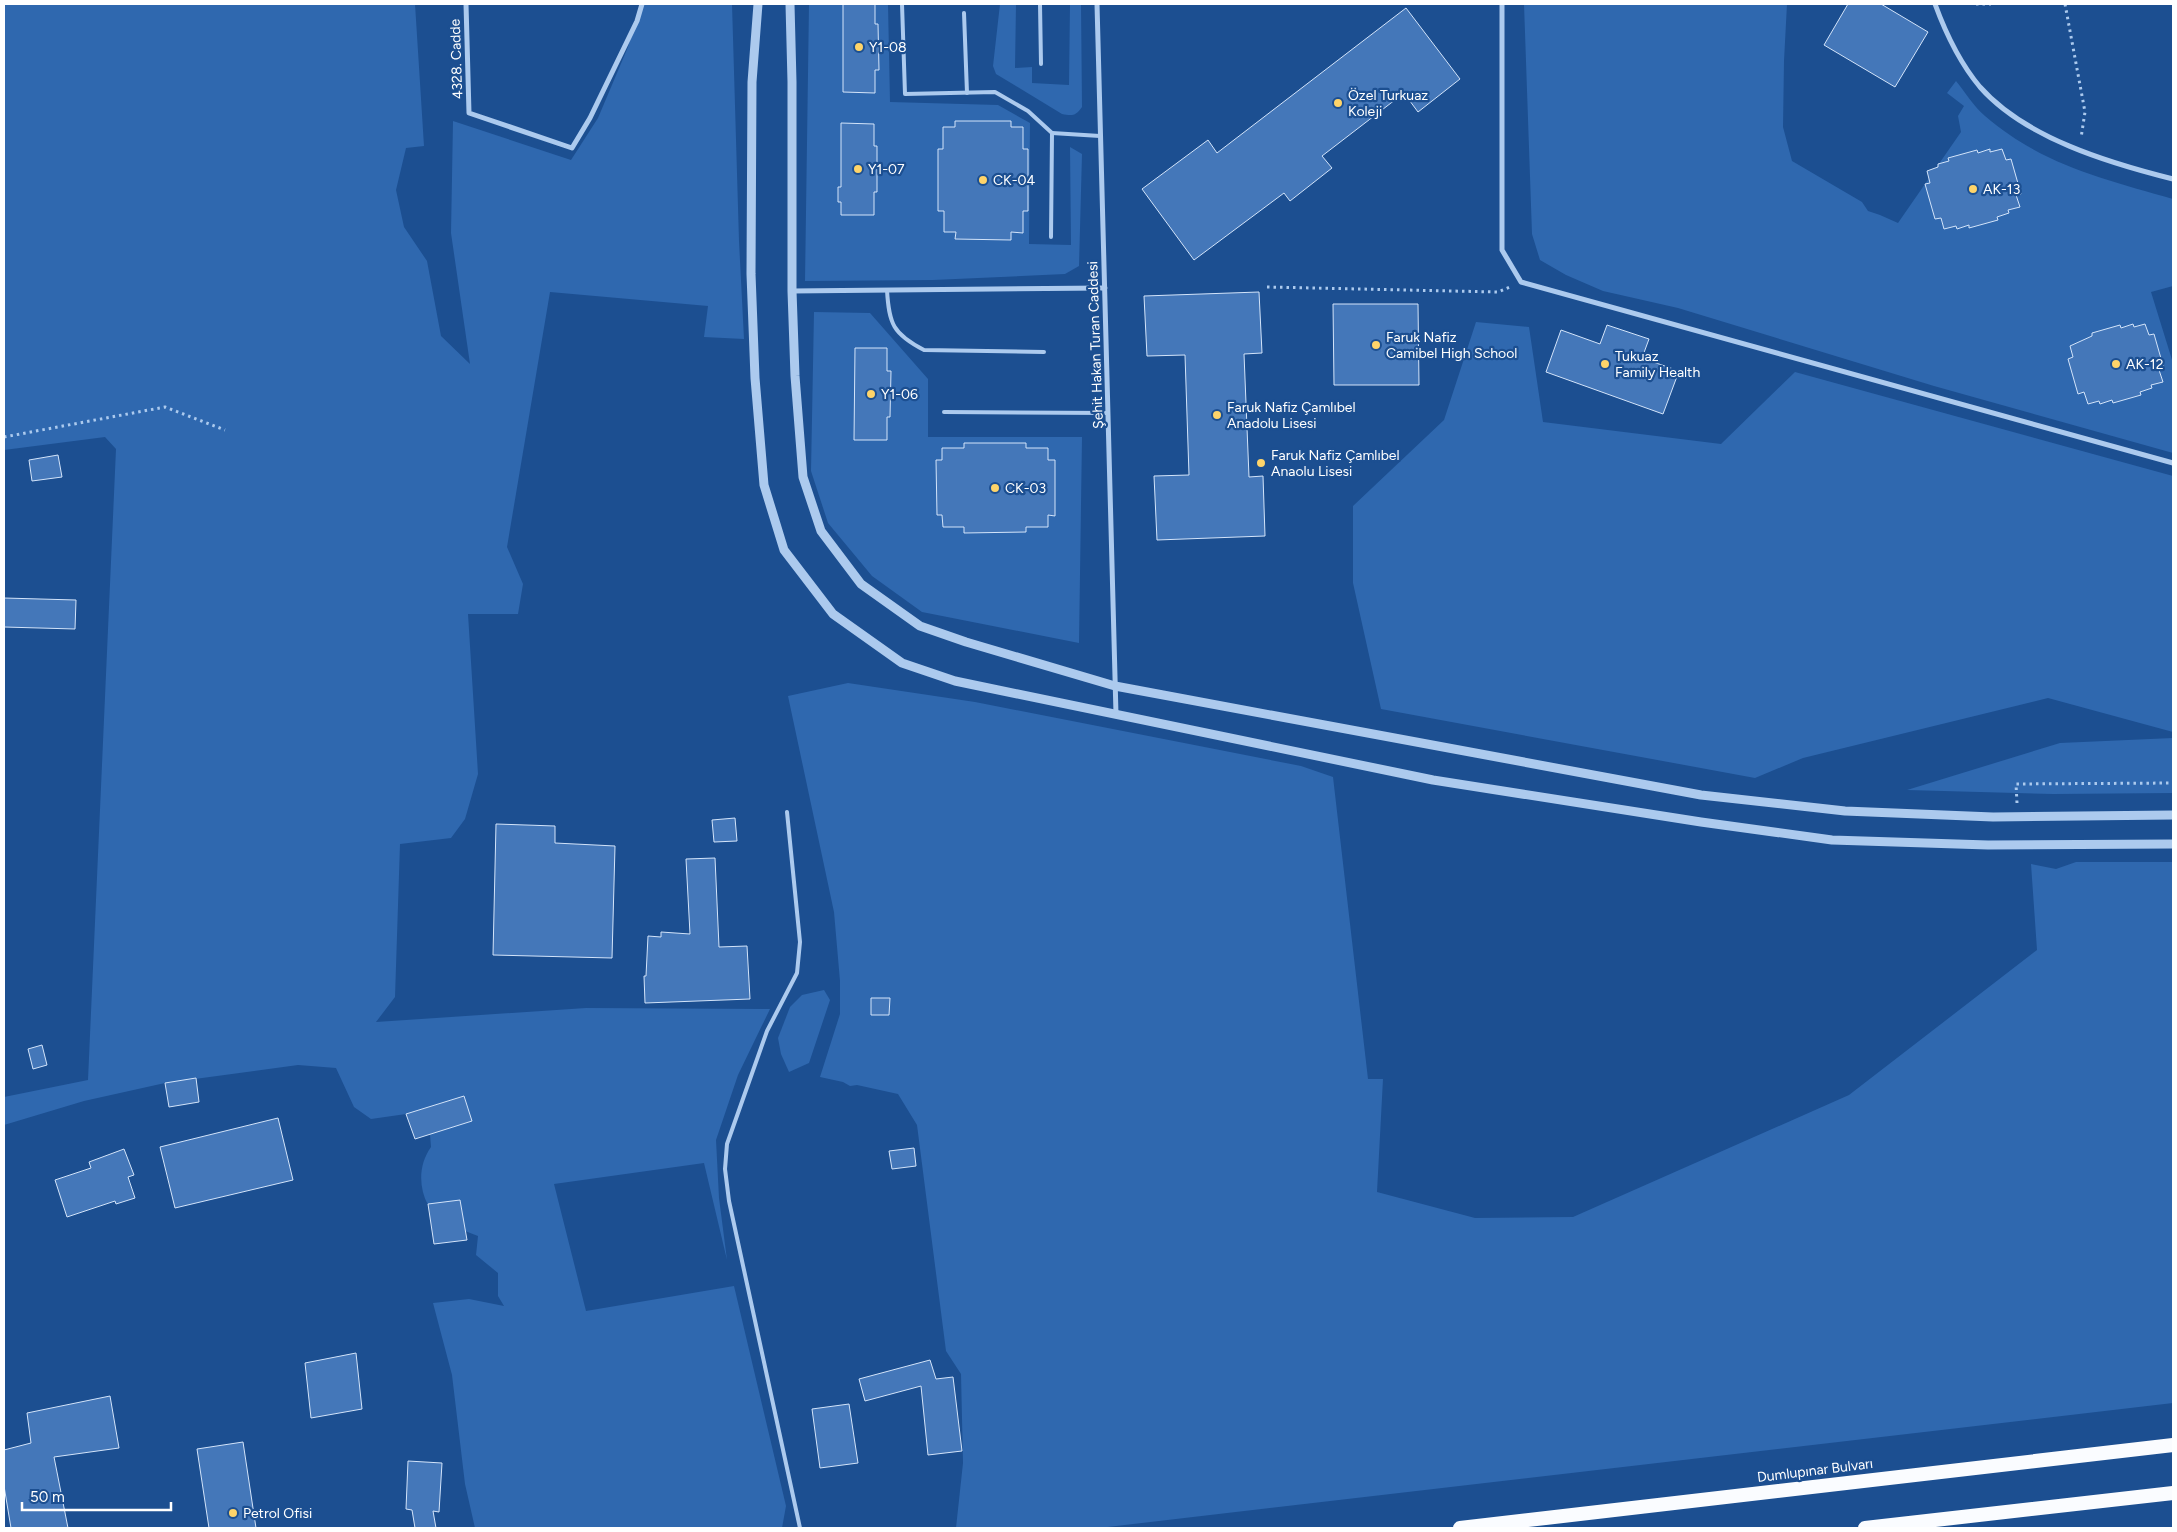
<svg xmlns="http://www.w3.org/2000/svg" width="2177" height="1532" font-family="Figtree,sans-serif">
<style>
.green{fill:#2f68af}
.building{fill:#4477b9;stroke:#d3e4fa}
.lines{fill:none;stroke-linecap:round;stroke-linejoin:round}
.path{stroke:#accaee;stroke-width:3;stroke-dasharray:2.5 4;stroke-linecap:butt}
.service{stroke:#accaee;stroke-width:4}
.minor{stroke:#accaee;stroke-width:5}
.tertiary{stroke:#accaee;stroke-width:9}
.trunk{stroke:#fafcff;stroke-width:14}
.poi-dot{fill:#fed46a;stroke:#1c4f91;stroke-width:2}
.labels{text-anchor:middle;stroke-width:4.5;stroke-linejoin:round;paint-order:stroke}
.poi-label{font-size:14px;fill:#fff;stroke:#1c4f91;text-anchor:start}
.street-label{font-size:14px;fill:#fff;stroke:#1c4f91}
</style>
<rect width="100%" height="100%" fill="#1c4f91"/>
<g class="green">
<path d="M4,4H415L424,146L406,148L396,190L404,227L427,261L441,336L470,364L451,233L453,121L571,160L598,118L628,47L640,4H732L739,241L744,339L704,337L708,306L550,292L507,547L523,584L518,614H468L478,774L465,819L451,838L400,844L395,997L376,1022L586,1008L770,1009L738,1075L716,1140L719,1198L727,1260L704,1163L554,1184L586,1311L734,1286L786,1506L782,1528H475L465,1484L452,1375L433,1303L469,1299L504,1306L498,1296V1273L476,1255L478,1236L465,1231L460,1200L428,1205C418,1186 419,1164 431,1147L430,1134L472,1121L464,1096L406,1114L371,1119L354,1107L336,1068L298,1065L165,1083L84,1101L4,1125V1097L88,1080L116,449L105,437L4,450Z"/>
<path d="M809,4H888L890,102L998,105L1030,123L1029,244L1071,245L1070,147L1082,154L1079,266L1065,274L933,280L805,281Z"/>
<path d="M1000,4H1016L1015,68L1032,67V83L1069,85L1070,4H1081L1082,107C1076,116 1072,116 1062,114L996,74L993,66Z"/>
<path d="M1524,4H1787L1784,61L1783,127L1792,161L1862,202L1868,211L1880,215L1898,223L1961,132L1958,116L1964,106L1947,93L1956,81C1965,92 1974,107 1985,116C2042,165 2104,179 2173,199V286L2151,292L2173,363V453L1934,386L1678,308L1603,291L1566,275L1540,260L1532,234Z"/>
<path d="M814,312L870,313L928,379V437H1082L1079,643L922,612L872,576L828,523L811,471Z"/>
<path d="M1476,322L1529,327L1543,422L1721,444L1795,372L2173,476V732L2048,698L1803,758L1755,778L1381,709L1353,583V506L1444,420Z"/>
<path d="M848,683L975,702L1301,766L1333,777L1368,1079H1383L1377,1192L1475,1218L1573,1217L1849,1095L2037,950L2031,864L2056,869L2076,862H2173V1403L1099,1528H956L963,1463L961,1374L946,1351L917,1125L898,1094L857,1085L850,1086L843,1082L820,1077L840,1014V981L834,912L788,696Z"/>
<path d="M2173,738V793L2053,794L1907,790L2060,743Z"/>
<path d="M824,990L830,1000L809,1063L789,1072L781,1054L778,1038L790,1007L802,995Z"/>
</g>
<g class="building">
<path d="M843,4H875V24H878L879,70H875V93L843,92Z"/>
<path d="M1848,4H1881L1928,32L1895,87L1824,45Z"/>
<path d="M1406,8L1460,79L1418,112L1404,93L1322,156L1332,168L1290,201L1284,193L1194,260L1142,189L1208,140L1217,153Z"/>
<path d="M955,121H1011V127H1023V149H1028V211H1023V233L1011,232V240L955,239L956,232H944V211H938V149H943V127H955Z"/>
<path d="M841,123L874,124V146H877V192H874V215H841V202H838V187H841Z"/>
<path d="M1990,149V152L2002,149L2006,160L2011,159L2021,194L2016,195L2020,207L2008,210L2009,213L1997,217L1998,220L1969,228V225L1957,229L1956,226L1944,229L1941,218L1935,219L1925,184L1930,183L1927,171L1938,167V164L1949,161L1948,158L1977,150L1978,153Z"/>
<path d="M1259,292L1262,353L1244,354L1249,477L1263,476L1265,536L1157,540L1154,476L1189,475L1185,355L1147,356L1144,296Z"/>
<path d="M1333,304H1418L1419,385H1334Z"/>
<path d="M2133,324L2134,327L2145,324L2149,335L2154,334L2164,369L2159,370L2163,382L2151,385L2152,388L2140,392L2141,395L2113,403L2112,400L2100,404L2099,401L2088,404L2084,392L2078,394L2068,359L2073,357L2070,346L2092,336V333L2120,325L2121,328Z"/>
<path d="M1607,325L1649,339L1642,358L1679,371L1663,414L1546,372L1561,330L1600,344Z"/>
<path d="M855,348H887V371H891L890,417H887V440H854Z"/>
<path d="M964,443H1026V448H1048V460H1055V516L1048,515V527H1026V532L964,533V527H943L942,515H937L936,460H942V448H964Z"/>
<path d="M58,455L62,477L32,481L29,460Z"/>
<path d="M4,598L76,600L75,629L4,627Z"/>
<path d="M735,818L737,841L714,842L712,820Z"/>
<path d="M496,824L555,826V843L615,846L612,958L493,955Z"/>
<path d="M715,858L719,947L747,946L750,999L645,1003L644,976H646L648,936L661,937V932L690,934L686,859Z"/>
<path d="M871,998H890L889,1015H871Z"/>
<path d="M42,1045L47,1065L33,1069L28,1049Z"/>
<path d="M196,1078L199,1102L169,1107L165,1083Z"/>
<path d="M464,1096L472,1121L415,1139L406,1114Z"/>
<path d="M278,1118L293,1180L175,1208L160,1147Z"/>
<path d="M914,1148L916,1166L892,1169L889,1151Z"/>
<path d="M124,1149L134,1175L128,1177L135,1198L116,1204L115,1201L67,1217L55,1180L91,1168L89,1162Z"/>
<path d="M460,1200L467,1240L434,1244L428,1204Z"/>
<path d="M356,1353L362,1409L311,1418L305,1363Z"/>
<path d="M930,1360L936,1379L953,1377L962,1451L928,1455L921,1386L865,1401L859,1379Z"/>
<path d="M110,1396L119,1448L54,1457L68,1528H11L4,1486V1450L31,1443L27,1413Z"/>
<path d="M849,1404L858,1463L820,1468L812,1409Z"/>
<path d="M243,1442L256,1528H209L197,1449Z"/>
<path d="M408,1461L442,1463L439,1512L433,1511L436,1528H415L412,1510L406,1509Z"/>
</g>
<g class="lines">
<g class="path">
<path d="M1976,4H1991"/>
<path d="M2065,4L2085,112L2081,138"/>
<path d="M1267,287L1498,292L1510,287"/>
<path d="M4,437L165,407L225,430"/>
<path d="M2017,803L2016,784L2173,783"/>
</g>
<g class="service">
<path d="M902,4L905,94L995,92L1028,111L1052,133L1051,237"/>
<path d="M1040,4L1041,64"/>
<path d="M964,13L967,93"/>
<path d="M1052,133L1100,136"/>
<path d="M887,290C889,324 893,334 924,350L1044,352"/>
<path d="M944,412L1108,413"/>
<path d="M787,812L800,942L797,973L767,1031L727,1144L725,1169L729,1201L800,1528"/>
</g>
<g class="minor">
<path d="M466,4L469,113L572,148L590,118L637,21L642,4"/>
<path d="M1097,4L1116,714"/>
<path d="M1502,4V250L1521,282L2173,463"/>
<path d="M1935,4C1946,34 1959,62 1980,87C2025,138 2109,163 2173,179"/>
<path d="M792,291L1105,288"/>
</g>
<g class="tertiary">
<path d="M758,4L752,82L751,274L755,378L764,485L784,550L833,614L902,663L955,681L1433,780L1701,822L1832,840L1988,845L2173,844"/>
<path d="M790,4L792,82V291L795,376L803,477L821,531L861,584L920,626L966,642L1115,686L1701,795L1845,811L1993,817L2173,815"/>
</g>
<g class="trunk">
<path d="M1460,1528L2173,1445"/>
<path d="M1865,1528L2173,1493"/>
</g>
</g>
<g class="poi-dot">
<circle cx="859" cy="47" r="5"/>
<circle cx="1338" cy="103" r="5"/>
<circle cx="858" cy="169" r="5"/>
<circle cx="983" cy="180" r="5"/>
<circle cx="1973" cy="189" r="5"/>
<circle cx="1376" cy="345" r="5"/>
<circle cx="1605" cy="364" r="5"/>
<circle cx="2116" cy="364" r="5"/>
<circle cx="871" cy="394" r="5"/>
<circle cx="1217" cy="415" r="5"/>
<circle cx="1261" cy="463" r="5"/>
<circle cx="995" cy="488" r="5"/>
<circle cx="233" cy="1513" r="5"/>
</g>
<g class="labels">
<g class="poi-label">
<text x="869" y="52">Y1-08</text>
<text x="1348" y="100">Özel Turkuaz<tspan x="1348" dy="16">Koleji</tspan></text>
<text x="868" y="174">Y1-07</text>
<text x="993" y="185">CK-04</text>
<text x="1983" y="194">AK-13</text>
<text x="1386" y="342">Faruk Nafiz<tspan x="1386" dy="16">Camibel High School</tspan></text>
<text x="1615" y="361">Tukuaz<tspan x="1615" dy="16">Family Health</tspan></text>
<text x="2126" y="369">AK-12</text>
<text x="881" y="399">Y1-06</text>
<text x="1227" y="412">Faruk Nafiz Çamlıbel<tspan x="1227" dy="16">Anadolu Lisesi</tspan></text>
<text x="1271" y="460">Faruk Nafiz Çamlıbel<tspan x="1271" dy="16">Anaolu Lisesi</tspan></text>
<text x="1005" y="493">CK-03</text>
<text x="243" y="1518">Petrol Ofisi</text>
</g>
<g class="street-label">
<text transform="translate(456 59) rotate(-92)" y="5">4328. Cadde</text>
<text transform="translate(1095 345) rotate(-92)" y="5">Şehit Hakan Turan Caddesi</text>
<text transform="translate(1815 1470) rotate(-7)" y="5">Dumlupınar Bulvarı</text>
</g>
</g>
<rect width="2177" height="1532" fill="none" stroke="#ffffff" stroke-width="10"/>
<path d="M22 1502v8h149v-8" fill="none" stroke="#ffffff" stroke-width="2.5"/>
<text x="30" y="1502" font-size="15" fill="#ffffff" stroke="#1c4f91" stroke-width="4" paint-order="stroke">50 m</text>
</svg>
